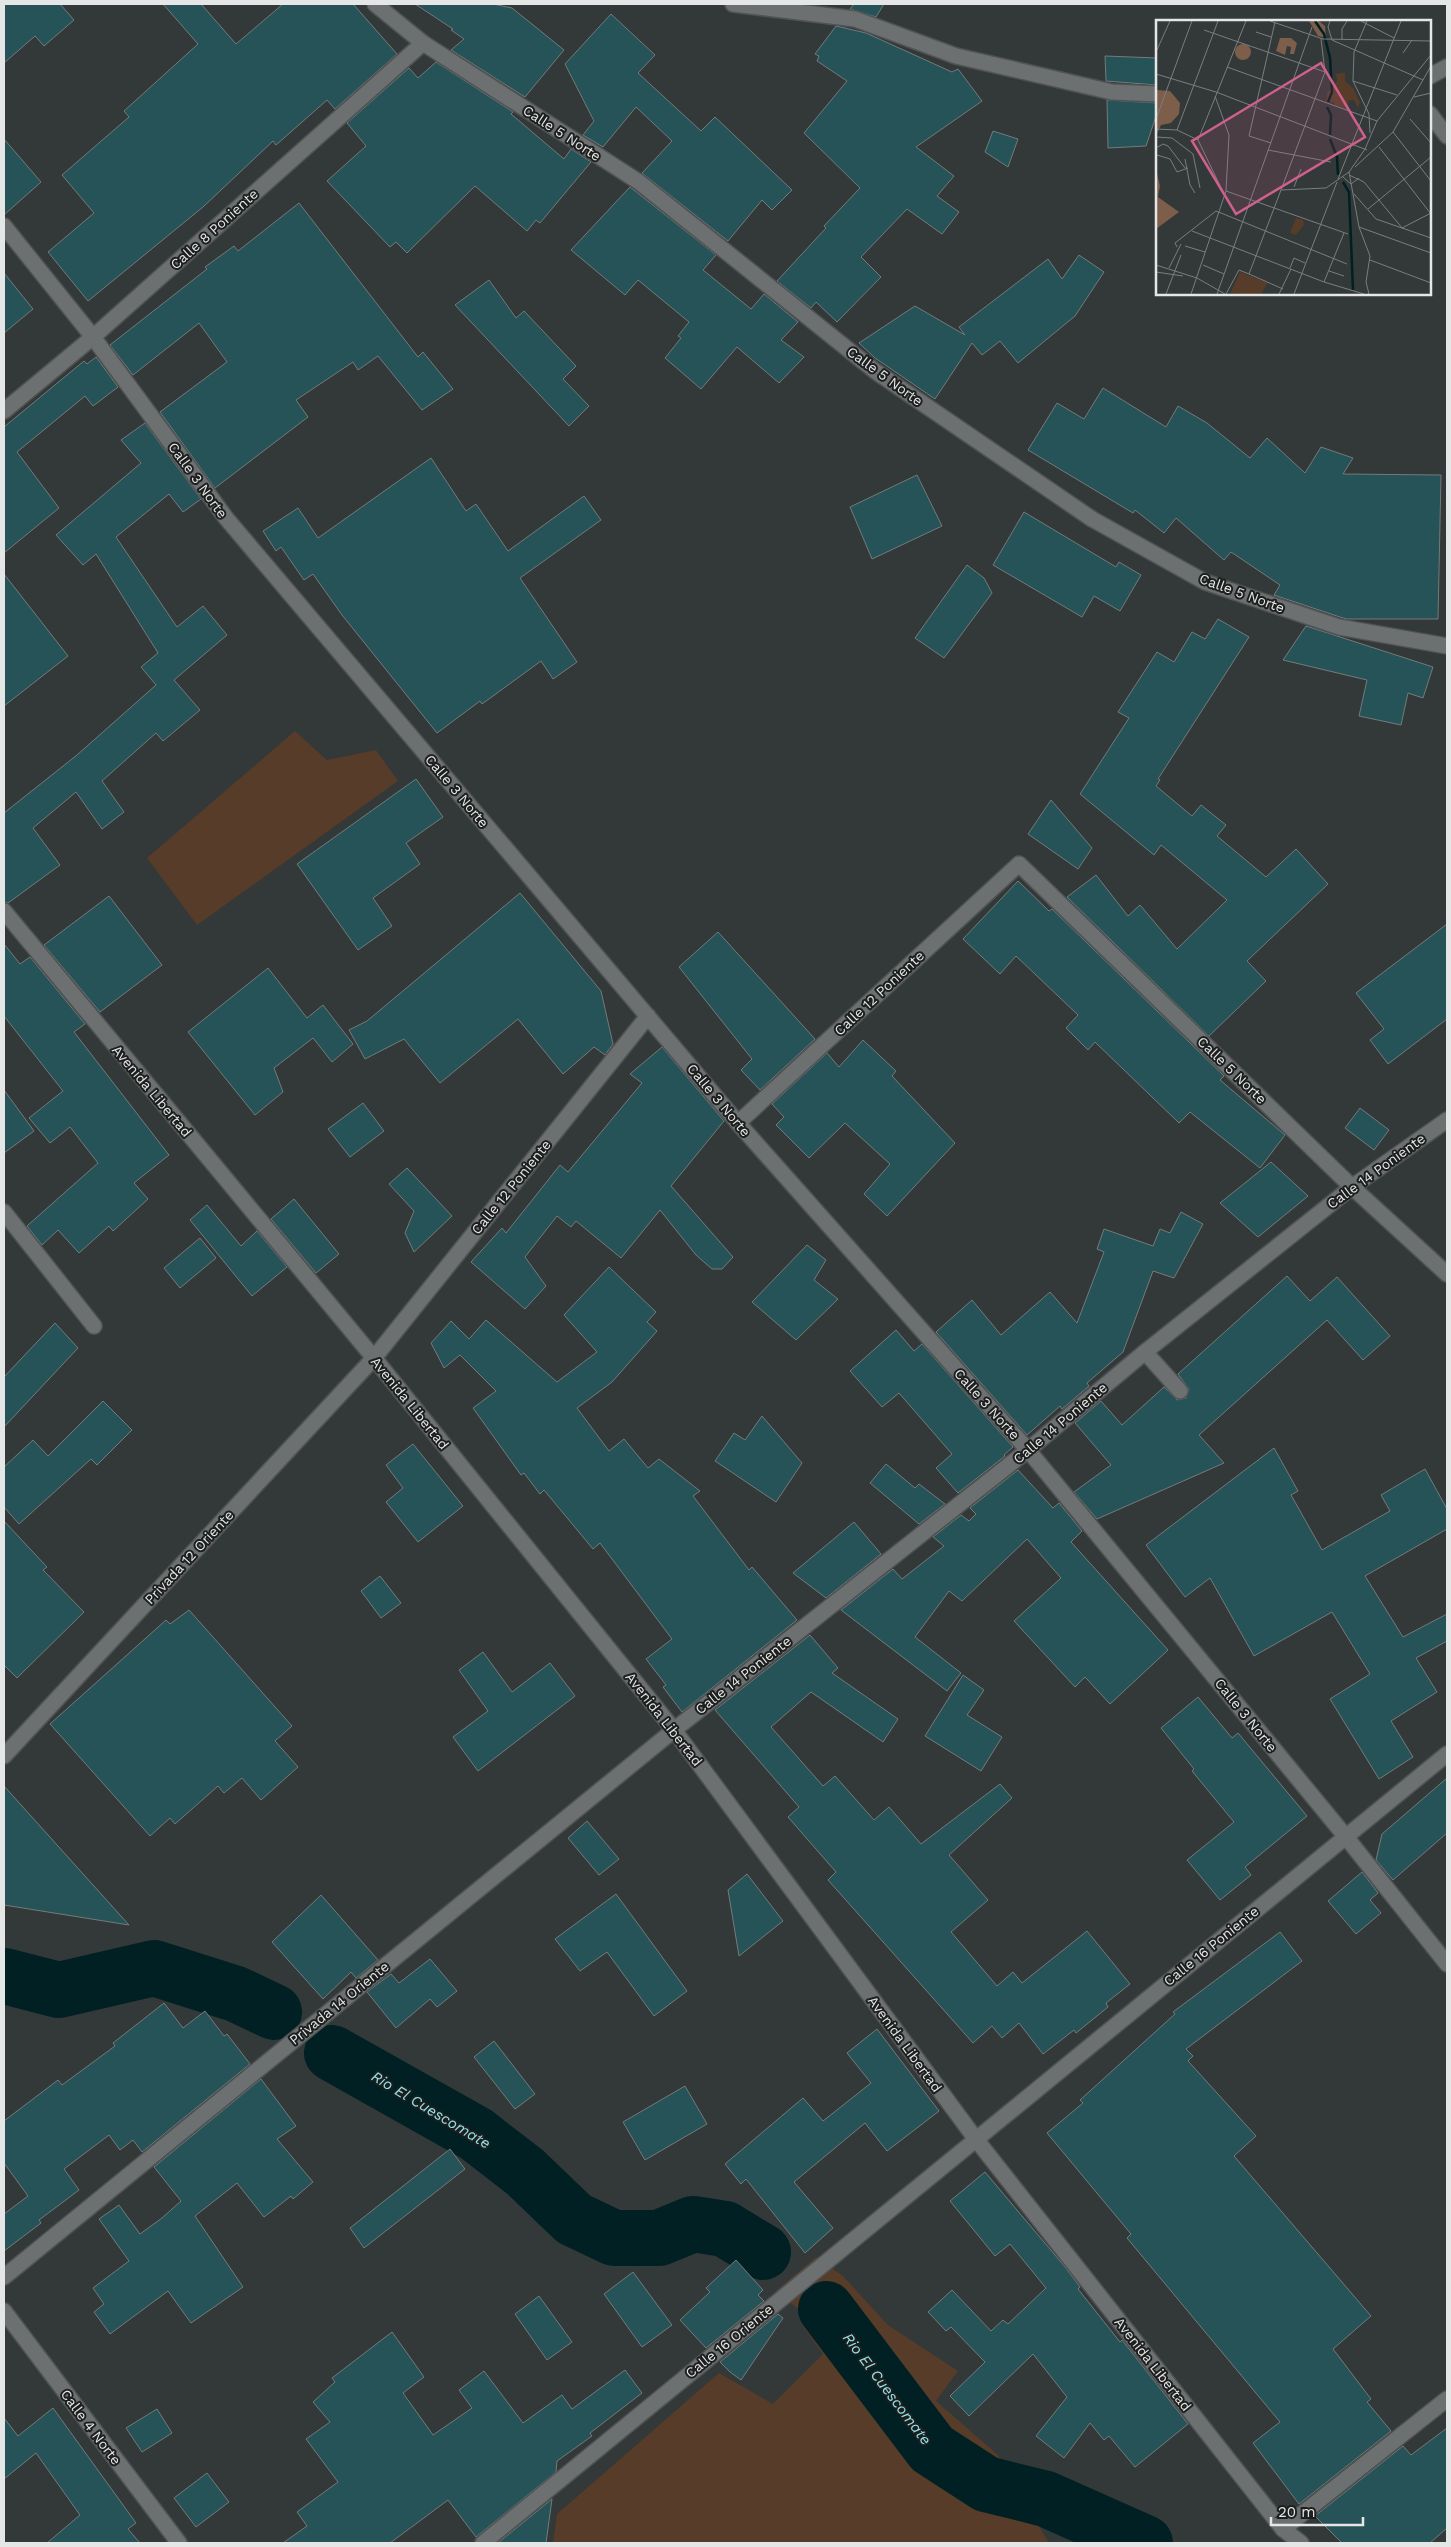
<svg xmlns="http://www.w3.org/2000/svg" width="1451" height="2547" viewBox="0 0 1451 2547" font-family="'Work Sans',sans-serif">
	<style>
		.green { fill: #563c29 }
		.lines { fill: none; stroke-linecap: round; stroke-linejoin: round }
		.river { stroke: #002023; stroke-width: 56 }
		.building { fill: #265357; stroke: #757a7a }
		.minor-casing { stroke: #505353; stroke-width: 18 }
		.minor { stroke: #6c7071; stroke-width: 15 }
		.labels { text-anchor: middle; stroke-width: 4; stroke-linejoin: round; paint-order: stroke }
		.street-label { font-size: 14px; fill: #e5e7e7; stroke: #1d1f1f }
		.water-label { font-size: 15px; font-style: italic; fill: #93e3ea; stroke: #1d1f1f }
		.inset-river { fill: none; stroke: #002023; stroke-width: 2.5 }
		.inset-road { fill: none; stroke: #7a7e7e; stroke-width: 1 }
		.view { fill: #ce608c; fill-opacity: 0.15; stroke: #ce608c; stroke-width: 2.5 }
		.inset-edge { fill: none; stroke: #e5e7e7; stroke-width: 2.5 }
	</style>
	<rect width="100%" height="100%" fill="#333838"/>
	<g class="green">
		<path d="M295 731 327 760 376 750 398 781 197 925 147 858Z"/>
		<path d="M816 2257 843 2276 888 2325 958 2371 936 2401 998 2455 1049 2543H553L557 2514 719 2373 773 2404 823 2354 802 2325 807 2316 776 2291Z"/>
	</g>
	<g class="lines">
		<g class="river">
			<path d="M4 1976 59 1990 154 1968 236 1994 274 2012"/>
			<path d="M332 2053 476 2134 525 2172 574 2219 614 2238H659L693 2224 725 2229 763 2252"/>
			<path d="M826 2309 932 2449 986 2484 1046 2499 1145 2543"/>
		</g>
	</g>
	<g class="building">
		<path d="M4 4H60L74 20 44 46 35 36 4 63Z"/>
		<path d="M163 4H201L236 44 283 4H353L397 54 335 109 327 100 276 145 273 141 203 207 88 301 48 252 94 213 62 175 129 117 124 111 198 44Z"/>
		<path d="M415 4H493L512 8 564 50 525 97 451 50 464 39 451 30 453 29Z"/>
		<path d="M854 4H884L876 17 850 9Z"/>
		<path d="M611 14 655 55 638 73 701 131 715 117 792 190 772 210 762 200 728 241 642 173 672 141 636 107 603 147 583 135 594 121 565 64Z"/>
		<path d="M836 26 866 33 952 72 958 69 982 101 916 147 954 176 937 196 959 212 942 234 907 209 861 257 881 277 837 322 816 302 811 308 777 281 826 228 824 226 860 188 804 133 847 81 817 61 819 56 815 54Z"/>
		<path d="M1105 56 1157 58V85L1106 81Z"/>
		<path d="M436 62 513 112 511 114 564 159 571 149 591 162 540 223 536 220 527 231 475 186 407 253 396 242 390 247 327 181 366 146 347 123 409 68 418 78Z"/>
		<path d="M1107 100 1157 103V113L1146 146 1108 148Z"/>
		<path d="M993 131 1018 139 1008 167 985 152Z"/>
		<path d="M4 139 41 182 4 215Z"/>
		<path d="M630 187 716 255 703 270 751 309 764 294 798 322 781 340 804 357 779 383 737 347 701 389 665 358 681 338 678 336 689 322 638 280 625 295 571 250Z"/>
		<path d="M299 203 418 357 423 352 453 389 422 410 378 356 358 370 353 362 296 400 308 417 215 488 160 412 227 362 199 323 133 375 110 345 207 269 205 267 234 246 238 251Z"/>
		<path d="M1079 255 1104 272 1075 316 1018 363 1000 341 982 355 972 343 935 399 875 358 859 343 915 306 965 335 959 327 1048 259 1062 279Z"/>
		<path d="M4 273 33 309 4 333Z"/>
		<path d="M489 280 516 318 524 311 576 366 563 379 589 406 569 426 455 305Z"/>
		<path d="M96 357 118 387 93 406 85 396 17 452 59 508 4 553V427L84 361 87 364Z"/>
		<path d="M1103 388 1166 427 1178 406 1207 423 1250 458 1267 438 1305 473 1321 447 1353 458 1343 474 1441 475 1438 619H1346L1274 595 1280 585 1231 552 1224 560 1176 518 1164 533 1135 510 1133 513 1028 450 1057 403 1084 419Z"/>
		<path d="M145 423 201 499 183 512 169 494 116 537 177 627 203 606 227 635 174 680 200 710 163 741 156 733 102 781 124 812 102 829 76 792 33 828 60 865 8 903 4 902V813L77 755 156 685 141 667 158 653 96 554 83 565 56 535 141 463 121 440Z"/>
		<path d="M431 458 466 511 476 504 508 551 584 496 601 520 520 578 577 662 553 679 541 661 482 704 480 701 437 733 342 615 313 574 304 580 281 547 276 551 263 531 298 508 318 538Z"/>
		<path d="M917 475 942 526 872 559 850 507Z"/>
		<path d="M1024 512 1116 567 1119 562 1141 575 1120 611 1094 596 1082 617 993 565Z"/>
		<path d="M967 565 984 578 992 593 944 658 915 638Z"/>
		<path d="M4 574 68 656 4 706Z"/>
		<path d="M1218 619 1249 637 1158 779 1160 780 1156 786 1192 816 1201 805 1226 825 1217 836 1266 877 1296 849 1328 884 1247 961 1266 981 1209 1036 1067 897 1096 875 1128 916 1140 905 1177 949 1227 900 1161 845 1154 855 1080 794 1129 718 1118 712 1157 652 1174 662 1192 632 1205 639Z"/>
		<path d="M1306 626 1433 667 1423 698 1408 693 1401 725 1359 716 1367 680 1283 660Z"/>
		<path d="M416 779 443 817 406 843 420 864 373 898 392 926 358 950 297 864Z"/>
		<path d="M1051 800 1092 848 1078 869 1028 834Z"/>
		<path d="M1018 881 1049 911 1052 909 1224 1076 1220 1080 1285 1135 1260 1168 1190 1112 1179 1123 1095 1042 1088 1050 1066 1028 1078 1015 1016 956 1000 974 963 939Z"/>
		<path d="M520 893 601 991 613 1044 605 1055 594 1047 563 1074 518 1019 440 1083 404 1039 365 1059 349 1030 367 1021Z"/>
		<path d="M109 896 162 965 100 1012 44 945Z"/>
		<path d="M1447 924V1019L1388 1064 1370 1040 1384 1029 1356 993Z"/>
		<path d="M718 932 815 1039 760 1090 741 1070 752 1059 679 967Z"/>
		<path d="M4 944 20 964 30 957 85 1024 74 1032 169 1155 134 1183 148 1199 113 1231 109 1226 79 1253 58 1230 42 1245 27 1226 98 1163 70 1127 50 1143 29 1118 63 1091 4 1016Z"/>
		<path d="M268 968 307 1018 323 1005 353 1044 332 1062 313 1038 274 1068 283 1092 255 1115 188 1032Z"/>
		<path d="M863 1040 896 1071 892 1076 955 1143 887 1216 864 1194 890 1164 845 1123 809 1158 776 1125 784 1117 772 1104 827 1053 839 1067Z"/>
		<path d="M662 1047 724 1121 671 1186 733 1257 722 1269H712L696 1255 660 1210 621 1258 576 1221 571 1227 557 1216 525 1257 546 1286 525 1309 471 1262 502 1228 506 1233 560 1165 568 1172 642 1083 630 1074Z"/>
		<path d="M4 1090 34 1131 4 1153Z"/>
		<path d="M363 1103 384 1131 350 1157 328 1129Z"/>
		<path d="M1360 1108 1389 1130 1374 1150 1345 1128Z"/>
		<path d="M1271 1162 1308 1196 1258 1237 1220 1203Z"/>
		<path d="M407 1168 452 1216 414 1252 405 1233 414 1211 389 1184Z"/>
		<path d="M294 1199 339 1254 316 1273 271 1219Z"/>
		<path d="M207 1205 241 1246 257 1231 287 1267 252 1296 190 1220Z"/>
		<path d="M1181 1212 1203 1224 1174 1278 1153 1271 1123 1352 1087 1383 1089 1386 1062 1409 1060 1406 1027 1435 936 1332 972 1300 1001 1335 1050 1292 1077 1323 1104 1252 1097 1249 1104 1229 1153 1246 1160 1229 1170 1233Z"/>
		<path d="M200 1238 216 1258 180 1288 164 1268Z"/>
		<path d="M807 1245 826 1260 814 1280 838 1299 796 1340 752 1302Z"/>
		<path d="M609 1267 656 1312 647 1322 657 1331 612 1382 577 1408 609 1451 624 1439 648 1468 659 1459 700 1491 693 1496 749 1570 752 1567 797 1620 682 1712 663 1687 666 1685 646 1659 672 1639 600 1543 593 1549 544 1490 540 1494 524 1473 521 1475 473 1408 496 1391 460 1355 444 1368 431 1343 451 1321 469 1339 486 1320 557 1382 597 1352 564 1315Z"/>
		<path d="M1287 1276 1310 1301 1337 1277 1390 1336 1363 1360 1327 1320 1199 1435 1224 1463 1097 1519 1074 1492 1111 1465 1075 1423 1101 1401 1122 1425 1164 1387 1177 1400 1186 1398 1189 1389 1178 1374Z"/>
		<path d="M55 1323 78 1348 4 1427V1377Z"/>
		<path d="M896 1330 914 1351 922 1344 1013 1447 1004 1455 1005 1456 958 1493 936 1468 952 1454 899 1393 882 1407 850 1371Z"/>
		<path d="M103 1401 132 1430 97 1465 91 1459 19 1524 4 1507V1467L33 1440 48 1456Z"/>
		<path d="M762 1416 802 1463 776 1502 715 1461 734 1433 745 1440Z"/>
		<path d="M413 1444 463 1506 418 1542 386 1502 403 1488 386 1465Z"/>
		<path d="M1274 1448 1298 1491 1291 1495 1322 1550 1390 1511 1381 1495 1425 1469 1447 1509V1529L1365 1576 1403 1637 1447 1614V1641L1416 1658 1437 1692 1391 1721 1413 1757 1379 1779 1330 1699 1370 1674 1332 1612 1254 1656 1210 1578 1185 1597 1146 1545Z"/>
		<path d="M886 1464 915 1488 919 1484 945 1504 919 1524 870 1483Z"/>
		<path d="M1018 1470 1053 1508 1059 1503 1082 1531 1071 1542 1168 1650 1110 1704 1085 1677 1075 1687 1014 1621 1061 1578 1027 1539 962 1601 949 1591 915 1637 961 1673 947 1691 841 1610 893 1569 902 1579 944 1546 933 1537 961 1515 969 1521 976 1514 970 1508Z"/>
		<path d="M4 1521 47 1567 43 1570 84 1612 17 1678 4 1665Z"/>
		<path d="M854 1522 881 1554 826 1598 793 1573Z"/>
		<path d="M380 1576 401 1603 381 1618 361 1591Z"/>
		<path d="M189 1610 292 1726 275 1741 298 1767 261 1800 242 1778 224 1793 218 1786 175 1824 170 1818 150 1836 50 1724 166 1620 170 1624Z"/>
		<path d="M810 1635 838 1668 832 1673 898 1719 883 1742 811 1692 771 1727 823 1786 835 1776 874 1820 889 1807 921 1844 1000 1784 1012 1798 949 1855 988 1900 951 1932 997 1986 1013 1972 1022 1983 1087 1931 1130 1984 1106 2003 1108 2007 1076 2033 1074 2030 1043 2054 1019 2023 1002 2038 992 2026 973 2043 828 1880 836 1872 788 1817 799 1807 715 1710Z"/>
		<path d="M483 1652 512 1692 550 1663 575 1696 478 1771 453 1737 488 1711 459 1670Z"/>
		<path d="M963 1675 984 1690 967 1715 1002 1737 981 1771 925 1736Z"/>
		<path d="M1198 1697 1232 1738 1238 1733 1307 1816 1245 1867 1251 1875 1220 1900 1187 1860 1234 1822 1192 1771 1194 1769 1161 1728Z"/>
		<path d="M1447 1778V1833L1393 1880 1376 1860 1382 1834Z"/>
		<path d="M4 1786 129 1925 4 1905Z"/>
		<path d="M587 1821 619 1859 599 1875 568 1838Z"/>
		<path d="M1362 1872 1378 1893 1370 1900 1381 1913 1356 1934 1328 1901Z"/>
		<path d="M747 1874 783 1921 739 1956 728 1890Z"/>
		<path d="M616 1894 687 1991 654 2016 607 1952 580 1971 555 1939Z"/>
		<path d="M321 1895 378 1960 356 1978 351 1972 323 1999 272 1942Z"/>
		<path d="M1280 1932 1302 1961 1186 2049 1193 2056 1188 2061 1256 2136 1234 2156 1371 2316 1333 2349 1371 2399 1367 2402 1391 2431 1299 2504 1253 2443 1280 2422 1127 2238 1131 2234 1047 2133 1083 2103 1080 2100 1175 2014 1173 2012Z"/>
		<path d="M430 1959 457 1991 437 2007 430 1999 396 2028 367 1992 391 1974 399 1983Z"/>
		<path d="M164 2003 183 2028 205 2011 224 2036 227 2034 250 2064 142 2152 133 2140 120 2150 109 2135 64 2169 79 2190 39 2220 41 2223 4 2251V2214L28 2196 4 2163V2121L58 2080 62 2085 115 2046 113 2043Z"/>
		<path d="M877 2029 939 2111 887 2151 865 2123 794 2182 833 2228 805 2253 746 2179 741 2184 725 2164 803 2098 823 2121 871 2083 847 2053Z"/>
		<path d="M494 2041 535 2094 515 2109 474 2057Z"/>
		<path d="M261 2079 296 2126 277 2139 313 2182 293 2199 291 2196 264 2217 237 2183 195 2216 243 2287 191 2323 168 2291 110 2334 94 2312 104 2304 93 2288 129 2261 99 2219 119 2205 140 2234 162 2218 181 2201 154 2167Z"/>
		<path d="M685 2086 707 2124 645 2160 623 2122Z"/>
		<path d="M450 2149 465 2169 364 2248 350 2228Z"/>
		<path d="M985 2172 1065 2267 1080 2287 1078 2289 1120 2342 1122 2340 1188 2424 1135 2467 1109 2436 1104 2440 1090 2423 1064 2458 1036 2436 1067 2397 1033 2354 969 2416 950 2396 985 2362 951 2327 946 2331 928 2312 952 2290 991 2331 1003 2320 1008 2324 1046 2288 1010 2244 995 2256 950 2201Z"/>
		<path d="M736 2260 763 2290 758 2295 764 2301 706 2348 680 2320 710 2292 706 2288Z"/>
		<path d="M633 2272 672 2325 642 2347 604 2294Z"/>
		<path d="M539 2296 572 2342 547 2360 515 2314Z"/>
		<path d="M778 2314 783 2318 741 2380 730 2372 720 2362Z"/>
		<path d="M392 2332 424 2377 403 2393 433 2435 472 2408 459 2390 484 2371 523 2423 562 2395 572 2409 625 2370 642 2393 590 2433 592 2436 557 2461 556 2472 476 2537 448 2500 390 2543H283L307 2526 297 2512 338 2482 306 2439 330 2422 313 2402 335 2382 332 2378Z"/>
		<path d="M53 2408 136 2523 128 2529 140 2543H47L80 2515 36 2453 4 2479V2418L18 2436Z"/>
		<path d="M157 2409 172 2433 142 2452 126 2428Z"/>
		<path d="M1447 2428V2528L1430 2543H1342L1315 2516 1403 2446 1411 2455Z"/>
		<path d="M207 2473 229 2502 196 2527 174 2498Z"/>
		<path d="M552 2499 546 2543H498Z"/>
	</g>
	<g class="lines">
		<defs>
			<g id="minor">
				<path d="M375 4 423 43 639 182 875 371 1092 519 1205 582 1339 627 1447 646"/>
				<path d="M733 4 855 19 956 56 1112 92 1157 94"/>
				<path d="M1430 76 1447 67"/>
				<path d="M1430 114 1447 136"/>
				<path d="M4 226 93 337 226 518 738 1123 1028 1450 1346 1837 1447 1964"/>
				<path d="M4 411 93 337 423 43"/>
				<path d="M4 911 374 1358 674 1730 975 2138 1283 2529 1301 2543"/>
				<path d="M738 1123 1019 864 1352 1187 1447 1274"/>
				<path d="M4 1212 94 1326"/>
				<path d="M1145 1352 1180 1391"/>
				<path d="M4 1756 374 1358 648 1016"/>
				<path d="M4 2277 674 1730 1028 1450 1145 1352 1352 1187 1447 1120"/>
				<path d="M4 2311 179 2543"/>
				<path d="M1283 2529 1447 2399"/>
				<path d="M483 2543 1447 1754"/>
			</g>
		</defs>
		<use href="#minor" class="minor-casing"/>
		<use href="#minor" class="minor"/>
	</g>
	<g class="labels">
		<g class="street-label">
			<text transform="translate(562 133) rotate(33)" y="5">Calle 5 Norte</text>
			<text transform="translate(214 229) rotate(-42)" y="5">Calle 8 Poniente</text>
			<text transform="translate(885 376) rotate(36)" y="5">Calle 5 Norte</text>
			<text transform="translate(198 480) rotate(54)" y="5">Calle 3 Norte</text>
			<text transform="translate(1242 593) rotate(20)" y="5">Calle 5 Norte</text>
			<text transform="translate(457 791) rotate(50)" y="5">Calle 3 Norte</text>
			<text transform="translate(879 993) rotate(-43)" y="5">Calle 12 Poniente</text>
			<text transform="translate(1232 1070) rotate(44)" y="5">Calle 5 Norte</text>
			<text transform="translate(152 1091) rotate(50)" y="5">Avenida Libertad</text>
			<text transform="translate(719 1100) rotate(50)" y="5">Calle 3 Norte</text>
			<text transform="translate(1376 1171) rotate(-36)" y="5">Calle 14 Poniente</text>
			<text transform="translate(511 1187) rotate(-51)" y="5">Calle 12 Poniente</text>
			<text transform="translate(410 1403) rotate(51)" y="5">Avenida Libertad</text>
			<text transform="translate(987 1404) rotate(48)" y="5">Calle 3 Norte</text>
			<text transform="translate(1060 1423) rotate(-40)" y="5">Calle 14 Poniente</text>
			<text transform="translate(189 1557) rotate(-47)" y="5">Privada 12 Oriente</text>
			<text transform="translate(743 1675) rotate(-38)" y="5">Calle 14 Poniente</text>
			<text transform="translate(1246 1715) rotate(51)" y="5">Calle 3 Norte</text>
			<text transform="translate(664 1719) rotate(52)" y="5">Avenida Libertad</text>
			<text transform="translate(1211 1946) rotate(-39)" y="5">Calle 16 Poniente</text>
			<text transform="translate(339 2003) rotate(-39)" y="5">Privada 14 Oriente</text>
			<text transform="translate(905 2044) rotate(54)" y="5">Avenida Libertad</text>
			<text transform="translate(729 2341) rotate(-39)" y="5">Calle 16 Oriente</text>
			<text transform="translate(1153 2364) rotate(52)" y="5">Avenida Libertad</text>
			<text transform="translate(91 2427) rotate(53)" y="5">Calle 4 Norte</text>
		</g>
		<g class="water-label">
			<text transform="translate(431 2110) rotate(31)" y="5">Rio El Cuescomate</text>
			<text transform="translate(887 2389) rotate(53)" y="5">Rio El Cuescomate</text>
		</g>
	</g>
	<g transform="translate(1156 20)">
		<rect width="275" height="275" fill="#333838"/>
		<path d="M185 53H189V61L197 68 204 82 202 89 198 80H193L191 89 179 85 178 82H170L171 73 181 61 180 54ZM140 198 147 200 148 205 140 215 134 213ZM84 252 112 263 105 274H74Z" fill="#563c29"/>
		<path d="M153 1H163L169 6 170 18 162 16ZM124 18H135L141 23 138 34H134L135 27 131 26 129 35 120 31ZM79 32a8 8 0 1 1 16 0a8 8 0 1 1-16 0ZM0 70 14 71 24 83 23 94 15 103 5 105 0 115ZM0 149 4 166 2 177 23 192 0 209Z" fill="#7c5e4a"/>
		<path class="inset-river" d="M159 1 168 14 174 38 176 72 172 82M171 87 175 95 174 115M174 119 181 137 182 155M187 162 193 172 197 270"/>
		<path class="inset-road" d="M114 1 167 19 275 21M174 1 172 7 176 20M205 1 238 18M211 1 198 32 197 61 213 94 214 113M48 10 169 52M100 12 115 17M176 20 267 60M186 20V9L191 1M0 32 14 1M247 33 256 20M71 47 221 101M0 54 60 72 211 130M197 61 241 75M258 77 275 73M0 99 36 1M254 99 275 123M0 109 21 110 42 120 69 176M21 110 62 1M237 112 275 161M0 117 16 118 37 134 44 168M42 120 90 1M115 123 93 116 119 2M223 127 275 194M0 128 7 124 12 126 29 148M112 130 175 142M1 135 14 139 21 152 32 148M29 139 34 165 39 173M199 147 237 112 275 46M193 155 208 162 247 209M187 157 195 164 203 158M182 159 245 1M138 167 145 149M125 170 169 52 165 19M70 171 192 214M198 174 220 199 275 218M212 189 275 137M203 207 275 233M246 208 275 193M36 211 168 262 208 274M29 226 49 232M21 227 19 223 60 191 191 244M214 240 275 263M0 245 41 258 69 274M47 245 68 254M13 248 25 224M134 248 138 238 149 243M173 251 188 256M0 252 27 256M93 254 127 269M168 262 188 213M10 274 25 235M35 274 70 171 73 115 59 76M61 274 156 7M70 274 83 250 93 254 125 170 170 168 193 152M123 274 135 249M138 274 181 162M213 274 210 262 214 236 203 207 193 152 209 129 221 101 275 35"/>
		<path class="view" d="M165 43 209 117 80 194 36 121Z"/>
		<rect width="275" height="275" class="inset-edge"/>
	</g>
	<rect width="1451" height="2547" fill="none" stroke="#e5e7e7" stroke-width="10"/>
	<path d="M1271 2517v8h92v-8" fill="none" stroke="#e5e7e7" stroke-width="2.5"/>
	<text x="1278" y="2517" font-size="15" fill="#e5e7e7" stroke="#1d1f1f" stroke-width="4" paint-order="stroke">20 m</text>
</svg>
